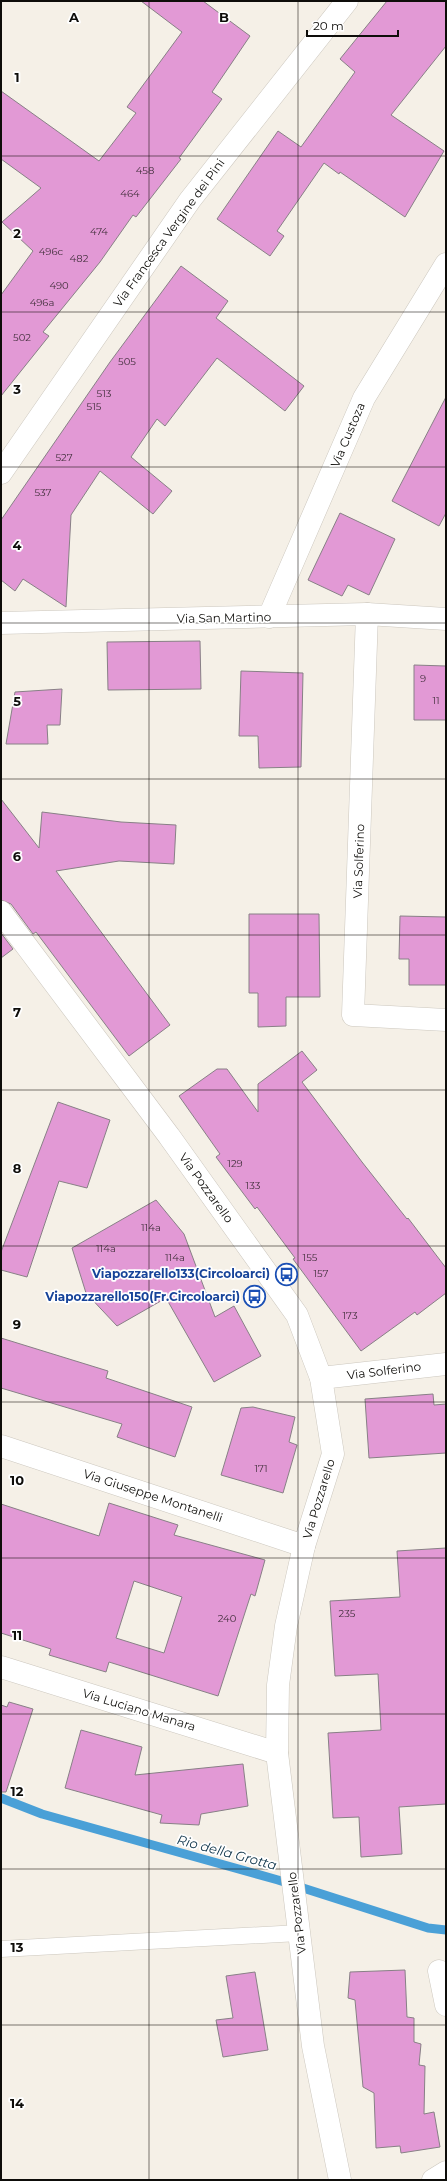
<svg xmlns="http://www.w3.org/2000/svg" width="447" height="2181" viewBox="0 0 447 2181" font-family="Montserrat,sans-serif">
	<style>
		.lines { fill: none; stroke-linecap: round; stroke-linejoin: round }
		.stream { stroke: #4aa0d7; stroke-width: 9 }
		.building { fill: #e299d5; stroke: #888086; fill-rule: evenodd }
		.lane-casing { stroke: #ccc7be; stroke-width: 17 }
		.street-casing { stroke: #ccc7be; stroke-width: 23 }
		.secondary-casing { stroke: #ccc7be; stroke-width: 23 }
		.lane { stroke: #fff; stroke-width: 16 }
		.street { stroke: #fff; stroke-width: 22 }
		.secondary { stroke: #fff; stroke-width: 22 }
		.grid { fill: none; stroke: #0e0d0a; stroke-width: 1; stroke-opacity: 0.55 }
		.labels { text-anchor: middle; stroke-width: 3.5; stroke-linejoin: round; paint-order: stroke }
		.number-label { font-size: 10px; fill: #43303d }
		.street-label { font-size: 12px; fill: #0e0d0a; stroke: #fff }
		.transit-label { font-size: 12px; font-weight: bold; fill: #164399; stroke: #fff; text-anchor: end }
		.water-label { font-size: 13px; font-style: italic; fill: #072e44; stroke: #fff }
		.grid-label { font-size: 13px; text-anchor: middle; font-weight: bold; fill: #0e0d0a; stroke: #fff; stroke-width: 3.5; stroke-linejoin: round; paint-order: stroke }
	</style>
	<rect width="100%" height="100%" fill="#f5f0e7"/>
	<g class="lines">
		<path class="stream" d="M1 1798 42 1814 278 1880 428 1928 446 1930"/>
	</g>
	<g class="building">
		<path d="M141 1H203L250 36 212 92 222 99 179 158 181 159 136 217 133 215 100 262 43 332 49 336 1 396V295L33 251 2 222 41 188 1 159V91L99 161 136 113 127 107 182 32Z"/>
		<path d="M387 1H446V46L391 115 444 151 405 217 340 172 339 174 324 163 277 231 284 236 270 256 217 219 278 131 301 147 355 72 340 59Z"/>
		<path d="M181 266 228 301 216 318 304 386 285 411 217 358 165 426 157 419 131 457 172 491 153 514 100 471 71 515 66 607 23 579 15 591 1 580V520L110 362Z"/>
		<path d="M446 397V513L439 526 392 501Z"/>
		<path d="M340 513 395 539 369 595 348 585 342 596 308 580Z"/>
		<path d="M200 641 201 689 108 690 107 642Z"/>
		<path d="M414 665 446 666V720H414Z"/>
		<path d="M241 671 303 673 301 767 259 768 258 736H239Z"/>
		<path d="M62 689 60 725H47L48 744H6L15 692Z"/>
		<path d="M1 799 39 848 42 812 121 822 176 825 174 864 119 861 56 871 170 1025 129 1056 36 932 33 934 11 904 1 900Z"/>
		<path d="M249 914H319L320 997H286V1026L258 1027V993H249Z"/>
		<path d="M400 916 446 917V985H409V959H399Z"/>
		<path d="M1 933 13 949 1 958Z"/>
		<path d="M302 1051 317 1070 302 1082 362 1162 407 1219 408 1218 446 1268V1293L417 1315 415 1312 361 1351 293 1259 295 1258 257 1207 255 1209 216 1157 220 1154 179 1096 217 1069H227L258 1112V1084Z"/>
		<path d="M58 1102 110 1120 87 1188 59 1181 27 1277 1 1270V1252Z"/>
		<path d="M156 1200 184 1234 215 1317 234 1306 261 1356 214 1382 166 1298 117 1326 86 1293 72 1248Z"/>
		<path d="M1 1338 108 1371 106 1378 192 1407 175 1457 117 1437 122 1424 1 1388Z"/>
		<path d="M433 1394 434 1405 446 1404V1453L369 1458 365 1399Z"/>
		<path d="M253 1407 295 1417 289 1442 297 1445 283 1493 221 1475 241 1408Z"/>
		<path d="M109 1503 178 1525 174 1535 265 1560 255 1596 251 1594 218 1696 109 1662 106 1672 49 1655 51 1649 1 1633V1504L99 1536ZM134 1581 182 1597 164 1653 116 1638Z"/>
		<path d="M446 1548V1804L399 1807 402 1854 361 1857 359 1817 333 1818 328 1733 381 1730 378 1674 335 1676 330 1601 400 1597 397 1551Z"/>
		<path d="M9 1702 33 1709 6 1792H1V1705L7 1707Z"/>
		<path d="M81 1730 142 1747 135 1775 243 1764 248 1806 201 1814 199 1825 160 1823 162 1815 65 1788Z"/>
		<path d="M405 1970 407 2017 414 2018V2042L421 2044 419 2065 425 2066 424 2114 434 2112 440 2147 401 2153 400 2146 376 2148 374 2093 363 2087 355 2000 348 1998 350 1972Z"/>
		<path d="M255 1972 268 2050 223 2057 216 2020 233 2018 226 1976Z"/>
	</g>
	<g class="lines">
		<defs>
			<path id="lane" d="M1 1949 299 1933"/>
			<g id="street">
				<path d="M367 614 353 1015 446 1020"/>
				<path d="M269 617 364 398 446 264"/>
				<path d="M1 623 367 614 446 619"/>
				<path d="M321 1378 446 1364"/>
				<path d="M1 1446 304 1546"/>
				<path d="M1 1667 277 1753"/>
				<path d="M439 1971 446 2005"/>
				<path d="M433 2180 446 2172"/>
			</g>
			<g id="secondary">
				<path d="M1 473 190 200 347 1"/>
				<path d="M1 912 169 1136 297 1315 321 1378 333 1454 304 1546 286 1626 278 1685 277 1753 313 2046 340 2180"/>
			</g>
		</defs>
		<use href="#lane" class="lane-casing"/>
		<use href="#street" class="street-casing"/>
		<use href="#secondary" class="secondary-casing"/>
		<use href="#lane" class="lane"/>
		<use href="#street" class="street"/>
		<use href="#secondary" class="secondary"/>
	</g>
	<path class="grid" d="M149 1V2180M298 1V2180M1 156H446M1 312H446M1 467H446M1 623H446M1 779H446M1 935H446M1 1090H446M1 1246H446M1 1402H446M1 1558H446M1 1714H446M1 1869H446M1 2025H446"/>
	<defs>
		<symbol id="bus-ring" viewBox="-11 -11 22 22"><circle r="9.5" fill="#fff" stroke="#1a4fb4" stroke-width="1.5"/><path d="M-5-6H5V4H4V6H2V4H-2V6H-4V4H-5ZM-3.5-4V0h7V-4ZM-3.5 1.2v1.5H-2V1.2ZM2 1.2v1.5H3.5V1.2Z" fill="#1a4fb4"/></symbol>
	</defs>
	<g fill-rule="evenodd">
		<use href="#bus-ring" x="274" y="1262" width="25" height="25"/>
		<use href="#bus-ring" x="242" y="1284" width="25" height="25"/>
	</g>
	<g class="labels">
		<g class="number-label">
			<text x="145" y="174">458</text>
			<text x="130" y="197">464</text>
			<text x="99" y="235">474</text>
			<text x="51" y="255">496c</text>
			<text x="79" y="262">482</text>
			<text x="59" y="289">490</text>
			<text x="42" y="306">496a</text>
			<text x="22" y="341">502</text>
			<text x="127" y="365">505</text>
			<text x="104" y="397">513</text>
			<text x="94" y="410">515</text>
			<text x="64" y="461">527</text>
			<text x="43" y="496">537</text>
			<text x="423" y="682">9</text>
			<text x="436" y="704">11</text>
			<text x="235" y="1167">129</text>
			<text x="253" y="1189">133</text>
			<text x="151" y="1231">114a</text>
			<text x="106" y="1252">114a</text>
			<text x="175" y="1261">114a</text>
			<text x="310" y="1261">155</text>
			<text x="321" y="1277">157</text>
			<text x="350" y="1319">173</text>
			<text x="261" y="1472">171</text>
			<text x="347" y="1617">235</text>
			<text x="227" y="1622">240</text>
		</g>
		<g class="street-label">
			<text transform="translate(169 233) rotate(-54)" y="4">Via Francesca Vergine dei Pini</text>
			<text transform="translate(348 435) rotate(-67)" y="4">Via Custoza</text>
			<text transform="translate(224 618) rotate(-1)" y="4">Via San Martino</text>
			<text transform="translate(359 861) rotate(-88)" y="4">Via Solferino</text>
			<text transform="translate(206 1188) rotate(54)" y="4">Via Pozzarello</text>
			<text transform="translate(384 1371) rotate(-7)" y="4">Via Solferino</text>
			<text transform="translate(153 1496) rotate(18)" y="4">Via Giuseppe Montanelli</text>
			<text transform="translate(319 1499) rotate(-73)" y="4">Via Pozzarello</text>
			<text transform="translate(139 1710) rotate(17)" y="4">Via Luciano Manara</text>
			<text transform="translate(297 1913) rotate(-97)" y="4">Via Pozzarello</text>
		</g>
		<g class="transit-label">
			<text x="270" y="1278">Viapozzarello133(Circoloarci)</text>
			<text x="240" y="1301">Viapozzarello150(Fr.Circoloarci)</text>
		</g>
		<g class="water-label">
			<text transform="translate(227 1852) rotate(15)" y="5">Rio della Grotta</text>
		</g>
	</g>
	<g class="grid-label">
		<text x="74" y="22">A</text>
		<text x="224" y="22">B</text>
		<text x="17" y="82">1</text>
		<text x="17" y="238">2</text>
		<text x="17" y="394">3</text>
		<text x="17" y="550">4</text>
		<text x="17" y="706">5</text>
		<text x="17" y="861">6</text>
		<text x="17" y="1017">7</text>
		<text x="17" y="1173">8</text>
		<text x="17" y="1329">9</text>
		<text x="17" y="1485">10</text>
		<text x="17" y="1640">11</text>
		<text x="17" y="1796">12</text>
		<text x="17" y="1952">13</text>
		<text x="17" y="2108">14</text>
	</g>
	<rect width="447" height="2181" fill="none" stroke="#0e0d0a" stroke-width="4"/>
	<path d="M307 30v6h91v-6" fill="none" stroke="#0e0d0a" stroke-width="2"/>
	<text x="313" y="30" font-size="12" fill="#0e0d0a" stroke="#ffffff" stroke-width="3" paint-order="stroke">20 m</text>
</svg>
